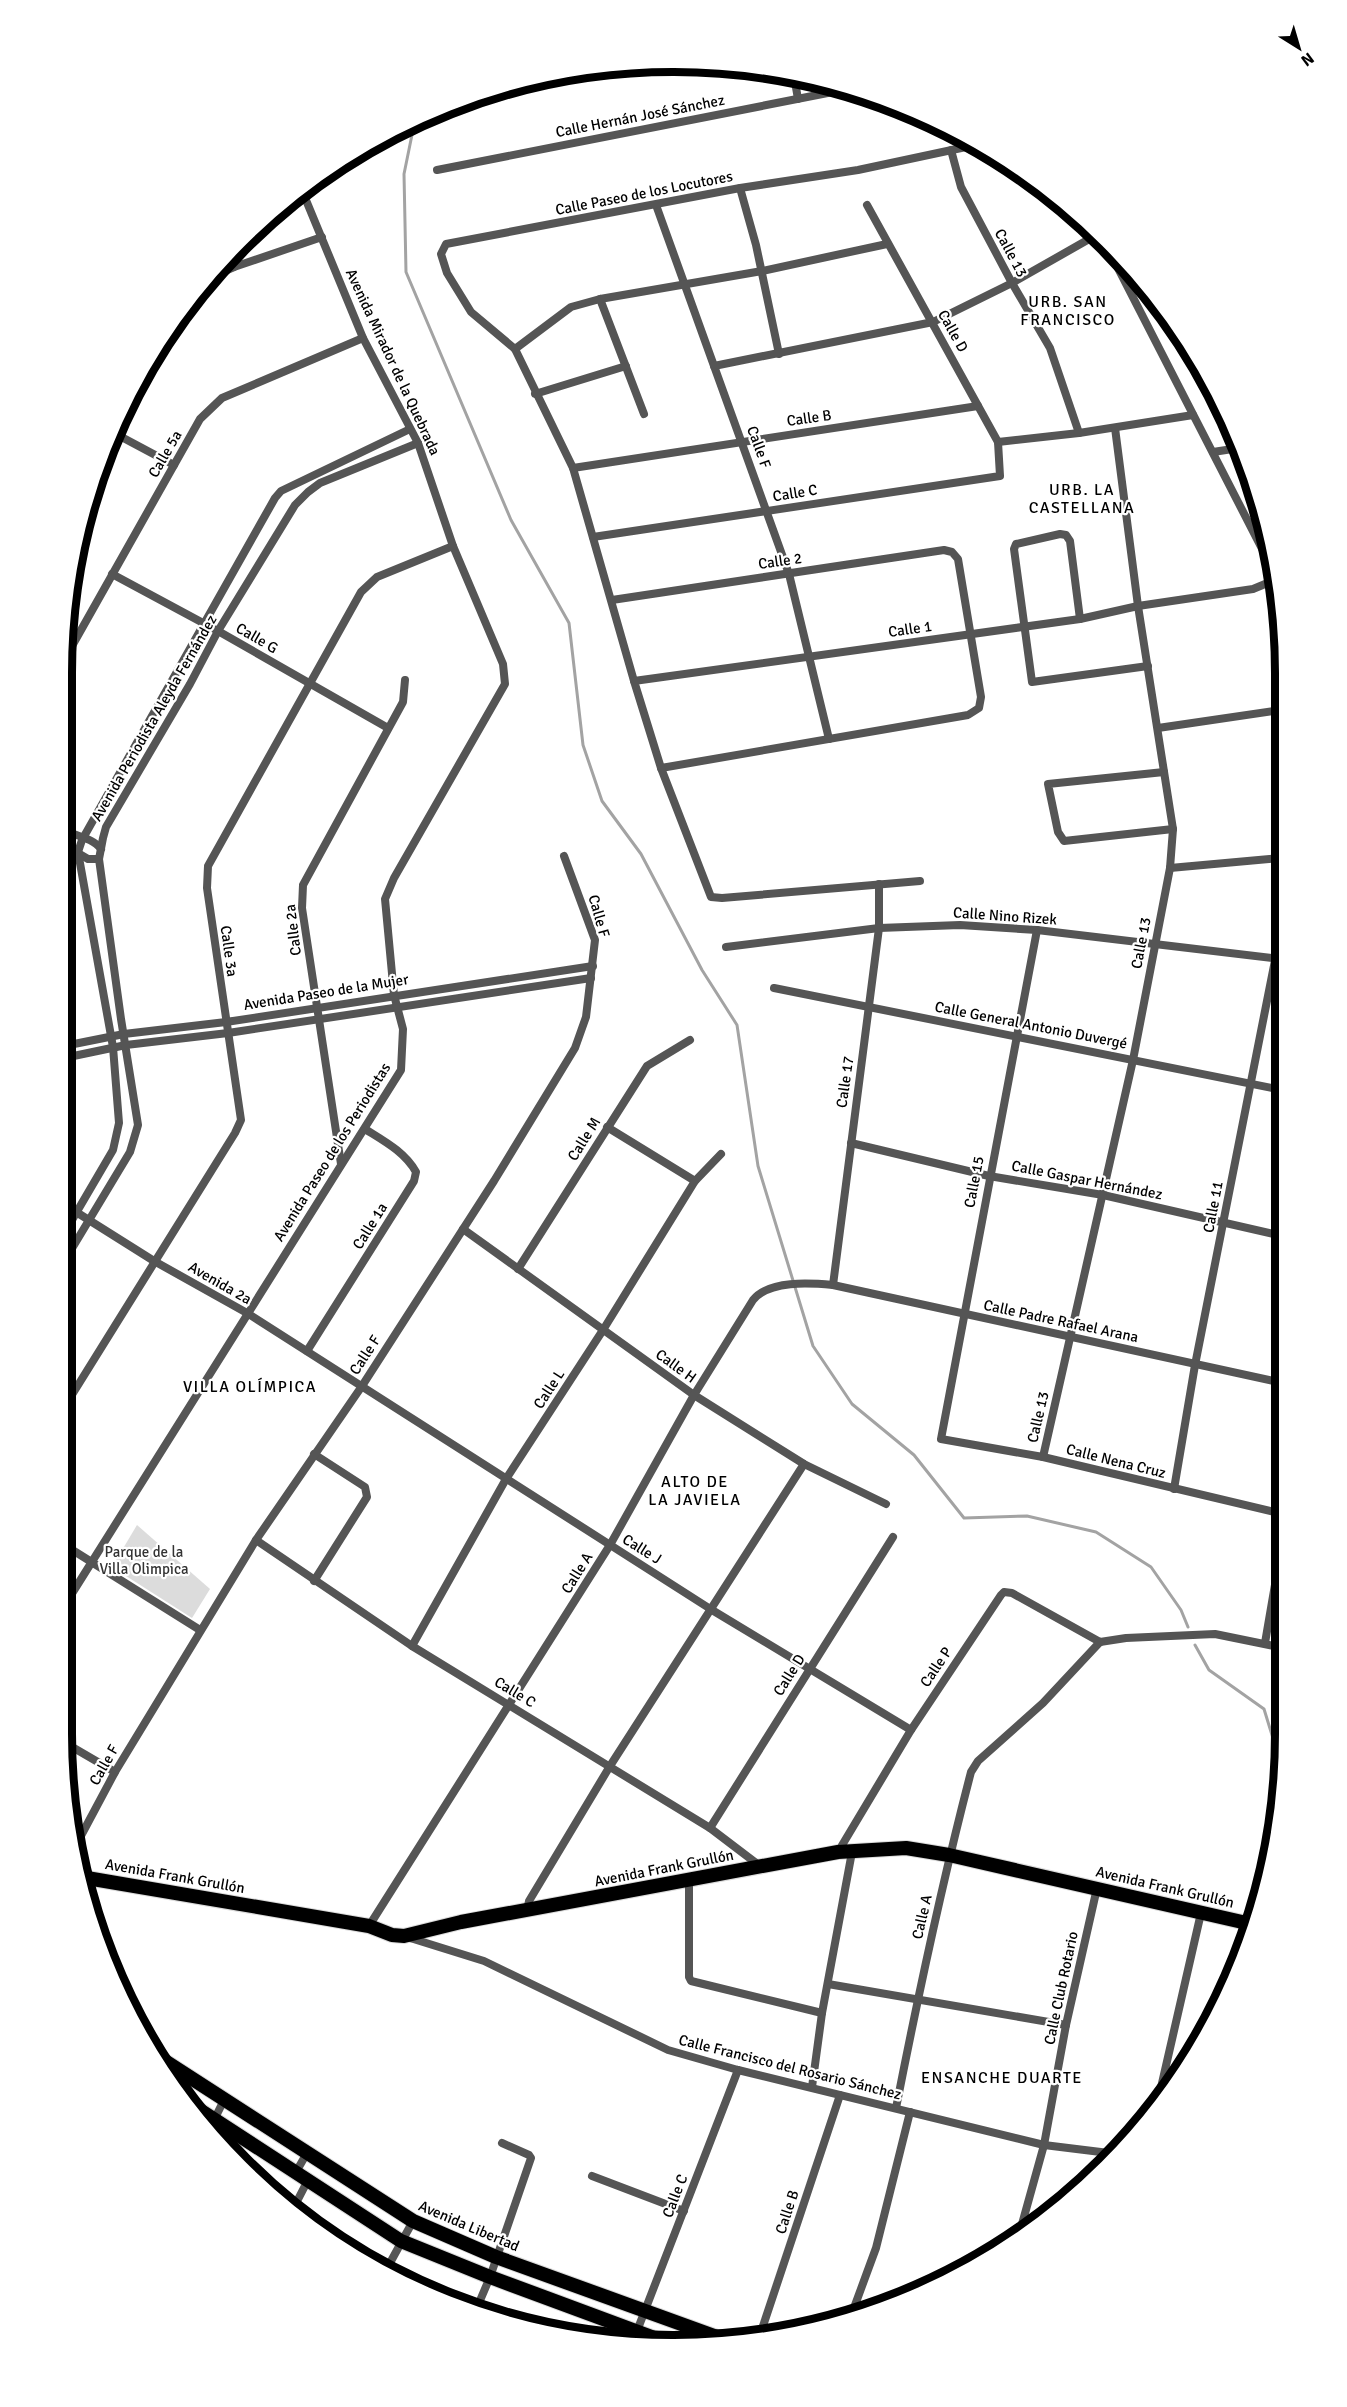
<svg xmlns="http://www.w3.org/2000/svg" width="1347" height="2407" viewBox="0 0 1347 2407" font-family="Signika,sans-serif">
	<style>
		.green { fill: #dcdcdc }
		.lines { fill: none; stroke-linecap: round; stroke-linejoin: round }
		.stream { stroke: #a3a3a3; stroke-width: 3 }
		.primary-casing { stroke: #dbdbdb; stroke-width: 16 }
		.street { stroke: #555; stroke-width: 8 }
		.primary { stroke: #000; stroke-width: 14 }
		.labels { text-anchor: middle; stroke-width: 4.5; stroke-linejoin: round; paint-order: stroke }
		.street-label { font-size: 15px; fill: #000; stroke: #fff }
		.park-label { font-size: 15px; fill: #333; stroke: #fff }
		.neighbourhood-label { font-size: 16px; letter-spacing: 1.5px; fill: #000; stroke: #fff }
		.rim { fill: none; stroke: #000; stroke-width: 8 }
	</style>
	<rect width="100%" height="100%" fill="#fff"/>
	<path class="green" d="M137 1525 210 1589 192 1618 112 1567Z"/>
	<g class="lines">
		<g class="stream">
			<path d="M415 120 404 174 406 272 511 520 569 623 583 745 602 801 641 854 702 970 737 1025 758 1166 813 1346 852 1404 914 1455 964 1518 1027 1516 1096 1532 1151 1567 1181 1610 1188 1627"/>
			<path d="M1195 1645 1209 1670 1264 1709 1275 1745 1277 1799 1279 1804"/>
		</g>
		<defs>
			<g id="primary">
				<path d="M81 1877 369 1926 392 1935 404 1936 461 1922 838 1852 906 1848 949 1855 1251 1924"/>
				<path d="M157 2056 413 2221 496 2257 731 2342"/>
				<path d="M183 2099 401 2241 490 2277 668 2343"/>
			</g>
		</defs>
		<use href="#primary" class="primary-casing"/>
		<g class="street">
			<path d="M794 76 798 99"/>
			<path d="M456 111 542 78"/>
			<path d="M951 150 961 187 1012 283 1050 348 1079 433"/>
			<path d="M437 170 848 89"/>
			<path d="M740 188 756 245 779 354"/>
			<path d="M656 205 789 574 829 739"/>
			<path d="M1102 237 1276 576"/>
			<path d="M229 255 234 267"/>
			<path d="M207 279 234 267 322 237"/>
			<path d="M600 299 644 414"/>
			<path d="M515 349 571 307 600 299 762 271 887 244"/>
			<path d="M714 366 933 322 1012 283 1098 234"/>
			<path d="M535 394 626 366"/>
			<path d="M114 433 174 465"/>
			<path d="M998 442 1079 433 1193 415"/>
			<path d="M1213 452 1239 448"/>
			<path d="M573 468 978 406"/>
			<path d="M593 537 1000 476 998 442 867 205"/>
			<path d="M112 574 218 631 388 728"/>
			<path d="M612 600 944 550 952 552 958 559 981 697 979 708 968 715 661 768"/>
			<path d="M1080 619 1070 541 1066 535 1060 534 1016 544 1014 549 1032 682 1148 666"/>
			<path d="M63 662 200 419 222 398 363 338"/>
			<path d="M634 681 573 468 515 349 471 312 447 273 441 254 446 244 740 188 858 170 980 144"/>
			<path d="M1158 728 1281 710"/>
			<path d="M1164 772 1048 784 1058 832 1064 841 1173 829"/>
			<path d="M63 830C76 836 93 838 101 849"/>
			<path d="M64 845 88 859H99"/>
			<path d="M1170 868 1281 858"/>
			<path d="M920 881 722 898 711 897 661 768 634 681 1080 619 1138 606 1253 589 1277 579"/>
			<path d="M1037 930 941 1439 1043 1457 1283 1514"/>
			<path d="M726 947 879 928 960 925 1037 930 1280 959"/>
			<path d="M774 988 1282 1090"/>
			<path d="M64 1046 124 1034 226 1022 593 966"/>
			<path d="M64 1058 126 1045 228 1033 591 978"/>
			<path d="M607 1127 695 1181"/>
			<path d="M851 1143 989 1176 1103 1195 1282 1236"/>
			<path d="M341 1164 302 908 303 885 403 702 405 680"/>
			<path d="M65 1205 154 1261 247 1313 712 1610 911 1730"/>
			<path d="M463 1229 694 1395 804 1464 886 1504"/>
			<path d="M65 1232 113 1150 119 1123 113 1047 78 852 82 840 275 498 281 491 410 429"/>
			<path d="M65 1260 130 1152 138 1125 121 1019 99 859 103 838 106 827 190 684 218 631 295 505 308 492 320 483 418 443"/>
			<path d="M518 1269 647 1066 690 1040"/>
			<path d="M833 1285 879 928V884"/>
			<path d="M307 1351 414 1181 416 1172C405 1152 384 1141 365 1129"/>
			<path d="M65 1406 235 1133 241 1120 207 888 208 866 361 592 377 577 453 546"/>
			<path d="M1043 1457 1133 1060 1170 868 1173 829 1138 606 1115 428"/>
			<path d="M1174 1489 1195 1365 1281 930"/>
			<path d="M256 1540 412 1646 710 1828 760 1866"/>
			<path d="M66 1546 200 1630"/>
			<path d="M314 1581 367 1497 365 1487 314 1454"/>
			<path d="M66 1603 401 1070 403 1029 394 995 385 899 394 878 505 684 503 664 453 546 418 443 363 338 301 188"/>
			<path d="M1100 1642 1126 1638 1215 1634 1284 1648"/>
			<path d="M1265 1643 1283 1538"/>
			<path d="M412 1646 506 1479 603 1330 695 1181 721 1154"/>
			<path d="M67 1744 115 1772"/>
			<path d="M710 1828 893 1537"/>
			<path d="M75 1847 115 1772 256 1540 362 1386 494 1181 575 1048 586 1017 595 940 564 856"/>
			<path d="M838 1852 911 1730 1001 1595 1004 1592 1012 1593 1100 1642"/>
			<path d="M689 1880V1977L691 1981 822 2013"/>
			<path d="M527 1911 529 1901 610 1766 804 1464"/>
			<path d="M369 1926 610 1545 694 1395 753 1300C769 1280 810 1283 833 1285L1283 1383"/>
			<path d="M407 1937 484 1961 668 2050 738 2070 1044 2145 1117 2154"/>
			<path d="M828 1984 1066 2025"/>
			<path d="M812 2087 822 2013 852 1852"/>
			<path d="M1157 2105 1201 1913"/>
			<path d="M896 2108C918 1996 942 1883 971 1772L978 1761 1043 1703 1100 1642"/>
			<path d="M209 2130 224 2100"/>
			<path d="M296 2172 307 2153"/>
			<path d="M592 2176 684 2211"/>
			<path d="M293 2209 308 2180"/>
			<path d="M1019 2235 1044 2145 1066 2025 1097 1888"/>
			<path d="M385 2272 413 2221"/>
			<path d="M476 2310 490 2277 531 2158 529 2155 502 2143"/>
			<path d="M851 2316 876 2248 910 2112"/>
			<path d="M637 2331 738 2070"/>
			<path d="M759 2338 840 2095"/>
		</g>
		<use href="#primary" class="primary"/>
	</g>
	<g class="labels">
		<g class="street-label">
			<text transform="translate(640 116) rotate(-11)" y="5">Calle Hernán José Sánchez</text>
			<text transform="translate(644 193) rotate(-11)" y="5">Calle Paseo de los Locutores</text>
			<text transform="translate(1011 253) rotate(62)" y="5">Calle 13</text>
			<text transform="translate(953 331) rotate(61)" y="5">Calle D</text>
			<text transform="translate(393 362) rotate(65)" y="5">Avenida Mirador de la Quebrada</text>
			<text transform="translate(809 418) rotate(-8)" y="5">Calle B</text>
			<text transform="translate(759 447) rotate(70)" y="5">Calle F</text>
			<text transform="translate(165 454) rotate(-60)" y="5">Calle 5a</text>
			<text transform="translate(795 493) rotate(-9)" y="5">Calle C</text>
			<text transform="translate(780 561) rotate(-8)" y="5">Calle 2</text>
			<text transform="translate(910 629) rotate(-8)" y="5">Calle 1</text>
			<text transform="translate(257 638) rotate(30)" y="5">Calle G</text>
			<text transform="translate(154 718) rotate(-60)" y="5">Avenida Periodista Aleyda Fernández</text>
			<text transform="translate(599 916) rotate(74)" y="5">Calle F</text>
			<text transform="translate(1005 916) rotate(4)" y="5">Calle Nino Rizek</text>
			<text transform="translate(293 930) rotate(-97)" y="5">Calle 2a</text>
			<text transform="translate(1141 943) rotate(-79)" y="5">Calle 13</text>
			<text transform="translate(229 951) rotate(82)" y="5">Calle 3a</text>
			<text transform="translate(326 992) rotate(-9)" y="5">Avenida Paseo de la Mujer</text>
			<text transform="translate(1031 1025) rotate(11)" y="5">Calle General Antonio Duvergé</text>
			<text transform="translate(845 1082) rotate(-82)" y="5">Calle 17</text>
			<text transform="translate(584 1139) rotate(-58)" y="5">Calle M</text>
			<text transform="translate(332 1152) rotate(-58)" y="5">Avenida Paseo de los Periodistas</text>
			<text transform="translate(1087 1180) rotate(11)" y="5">Calle Gaspar Hernández</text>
			<text transform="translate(974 1182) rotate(-79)" y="5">Calle 15</text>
			<text transform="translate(1213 1207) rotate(-79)" y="5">Calle 11</text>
			<text transform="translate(370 1226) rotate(-58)" y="5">Calle 1a</text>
			<text transform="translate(220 1283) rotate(30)" y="5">Avenida 2a</text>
			<text transform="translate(1061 1321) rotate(12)" y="5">Calle Padre Rafael Arana</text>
			<text transform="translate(365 1355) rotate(-57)" y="5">Calle F</text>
			<text transform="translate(676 1366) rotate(36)" y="5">Calle H</text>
			<text transform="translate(549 1389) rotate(-57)" y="5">Calle L</text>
			<text transform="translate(1038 1417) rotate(-77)" y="5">Calle 13</text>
			<text transform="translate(1116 1461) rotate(14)" y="5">Calle Nena Cruz</text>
			<text transform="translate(642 1549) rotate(32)" y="5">Calle J</text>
			<text transform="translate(577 1573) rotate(-58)" y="5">Calle A</text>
			<text transform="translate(936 1667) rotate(-56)" y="5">Calle P</text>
			<text transform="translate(789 1675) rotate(-58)" y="5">Calle D</text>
			<text transform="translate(515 1692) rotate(31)" y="5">Calle C</text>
			<text transform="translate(104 1765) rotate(-60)" y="5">Calle F</text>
			<text transform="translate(664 1868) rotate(-11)" y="5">Avenida Frank Grullón</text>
			<text transform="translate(175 1876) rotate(10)" y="5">Avenida Frank Grullón</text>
			<text transform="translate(1165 1887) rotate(13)" y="5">Avenida Frank Grullón</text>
			<text transform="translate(922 1917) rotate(-77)" y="5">Calle A</text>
			<text transform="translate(1061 1988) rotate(-78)" y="5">Calle Club Rotario</text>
			<text transform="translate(790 2067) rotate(14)" y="5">Calle Francisco del Rosario Sánchez</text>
			<text transform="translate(675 2196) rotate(-69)" y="5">Calle C</text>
			<text transform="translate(787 2212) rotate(-72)" y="5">Calle B</text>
			<text transform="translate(469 2226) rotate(23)" y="5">Avenida Libertad</text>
		</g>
		<g class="park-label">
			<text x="144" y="1557">Parque de la<tspan x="144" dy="17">Villa Olimpica</tspan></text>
		</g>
		<g class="neighbourhood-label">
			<text x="1068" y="307">URB. SAN<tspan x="1068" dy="18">FRANCISCO</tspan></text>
			<text x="1082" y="495">URB. LA<tspan x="1082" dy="18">CASTELLANA</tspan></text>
			<text x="250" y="1392">VILLA OLÍMPICA</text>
			<text x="695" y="1487">ALTO DE<tspan x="695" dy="18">LA JAVIELA</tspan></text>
			<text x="1002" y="2083">ENSANCHE DUARTE</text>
		</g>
	</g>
	<path d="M0 0H1347V2407H0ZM673 72H674A601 601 0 0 1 1275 673V1734A601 601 0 0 1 674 2335H673A601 601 0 0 1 72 1734V673A601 601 0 0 1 673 72Z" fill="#fff" fill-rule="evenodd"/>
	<path class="rim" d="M673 72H674A601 601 0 0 1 1275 673V1734A601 601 0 0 1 674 2335H673A601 601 0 0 1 72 1734V673A601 601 0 0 1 673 72Z"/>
	<g transform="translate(1299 48) rotate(143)" stroke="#ffffff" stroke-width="4.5" paint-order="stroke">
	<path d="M0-4.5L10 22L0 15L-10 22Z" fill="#000000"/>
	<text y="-9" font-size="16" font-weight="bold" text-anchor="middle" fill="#000000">N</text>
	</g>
</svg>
